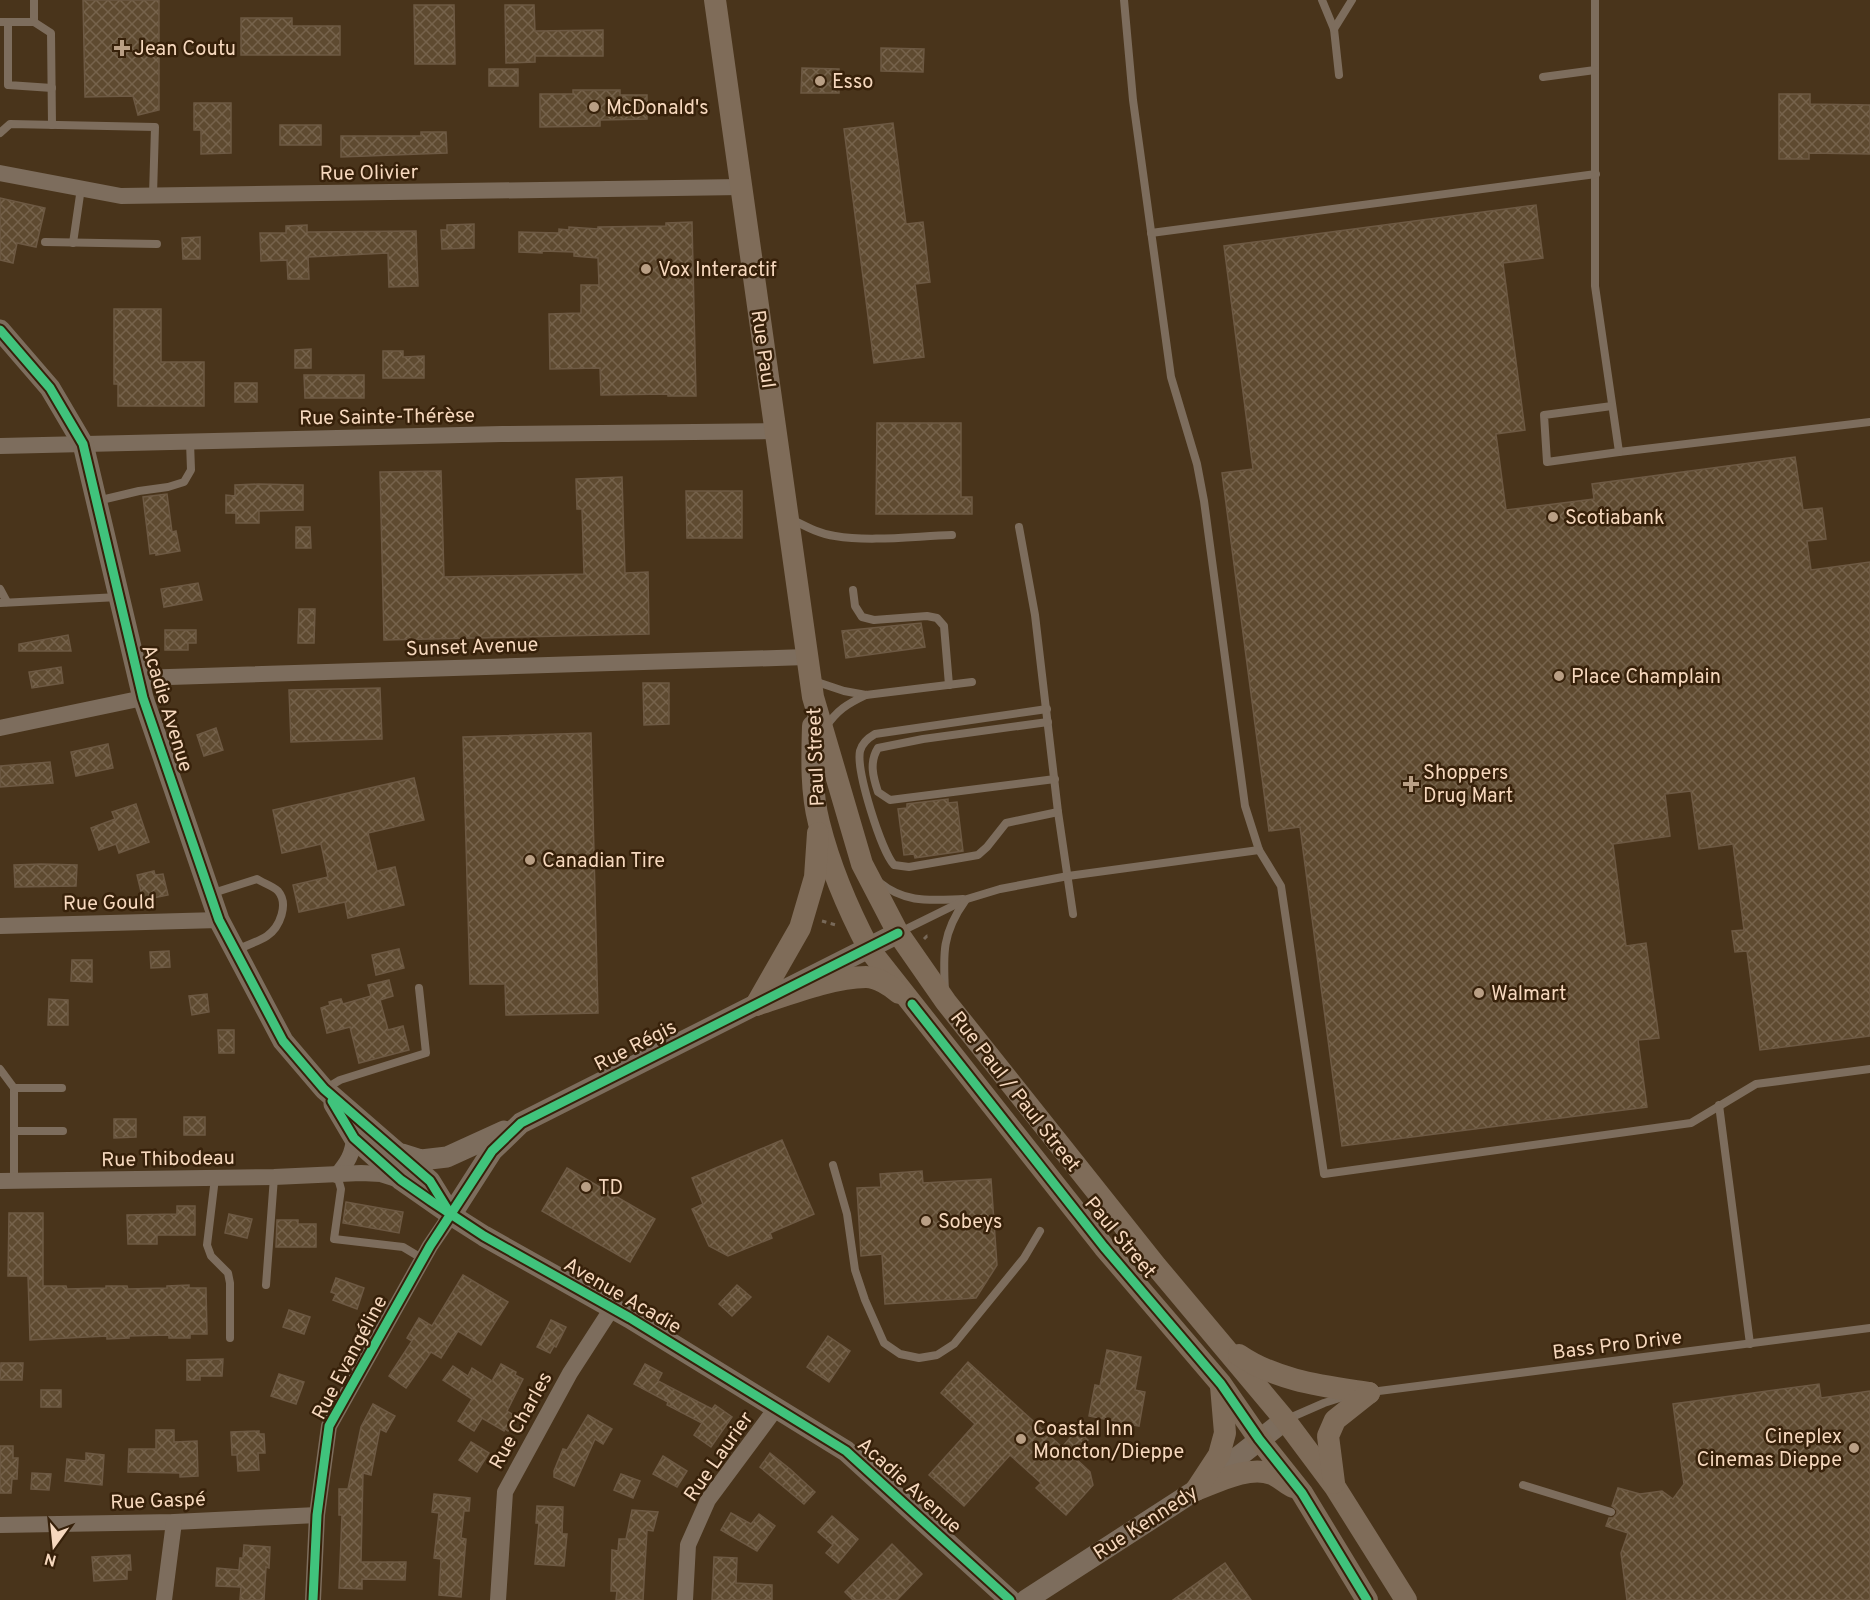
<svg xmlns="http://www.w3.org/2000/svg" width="1870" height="1600" viewBox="0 0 1870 1600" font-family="Overpass,sans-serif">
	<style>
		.building { fill: url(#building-cross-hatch); stroke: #6d5943; stroke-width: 1.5 }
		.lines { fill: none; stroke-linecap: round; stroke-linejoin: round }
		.path { stroke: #786959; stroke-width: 3; stroke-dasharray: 4.5 4.5; stroke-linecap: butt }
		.service { stroke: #7d6d5d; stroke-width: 8 }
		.minor { stroke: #7d6d5d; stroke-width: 16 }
		.tertiary { stroke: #7d6d5d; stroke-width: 21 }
		.secondary { stroke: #7f6c59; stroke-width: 22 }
		.cycleway-casing { stroke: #37210a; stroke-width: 13 }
		.cycleway { stroke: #40c37c; stroke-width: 9 }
		.poi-dot { fill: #b99f85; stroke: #37210a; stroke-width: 2 }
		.labels { text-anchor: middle; stroke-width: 5; stroke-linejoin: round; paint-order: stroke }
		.poi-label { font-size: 20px; fill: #f6d8be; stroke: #37210a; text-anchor: start }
		.street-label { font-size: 20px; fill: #f6d8be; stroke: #37210a }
	</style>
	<defs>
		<pattern id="building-cross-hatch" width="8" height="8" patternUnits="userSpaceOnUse" patternTransform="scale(1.5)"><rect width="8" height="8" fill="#5e4a30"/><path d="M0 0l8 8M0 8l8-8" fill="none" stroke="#76634c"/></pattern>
	</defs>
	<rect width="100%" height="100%" fill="#49341b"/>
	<g class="building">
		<path d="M83 0H159V110L138 115 133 96 85 97Z"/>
		<path d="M414 5H454L455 64H415Z"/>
		<path d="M505 5H534L535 31 603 30V56H535V62L506 63Z"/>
		<path d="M241 18H292V26H340V55H241Z"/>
		<path d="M881 48 924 49 923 72 881 71Z"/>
		<path d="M802 68 839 69V93H801Z"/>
		<rect x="489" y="69" width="29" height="17"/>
		<path d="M573 90H620V95H647V119L600 120V126L540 127V94H573Z"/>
		<path d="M1779 94H1810V104L1870 105V154L1809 153V159H1779Z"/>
		<path d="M194 103H231V153L201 154V130H194Z"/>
		<path d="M893 123 906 224 923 222 930 282 915 284 924 357 874 363 844 129Z"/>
		<rect x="280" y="125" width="41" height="20"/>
		<path d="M421 132H446L447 153 341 157V136H421Z"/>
		<path d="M0 198 45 208 36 247 17 243 13 263 0 260Z"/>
		<path d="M1536 205 1543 258 1503 263 1525 430 1496 434 1506 510 1594 499 1592 484 1795 457 1803 510 1822 508 1826 539 1807 541 1811 570 1870 562V1036L1760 1050 1747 951 1735 952 1732 931 1744 930 1733 844 1699 849 1691 791 1665 794 1670 836 1613 844 1626 946 1646 943 1659 1038 1638 1040 1647 1107 1342 1146 1300 827 1269 831 1222 473 1253 469 1224 246Z"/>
		<path d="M692 222 696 396H668V394L601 395 600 368 550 369 549 314 581 313V285H599L598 258 574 256V252L542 251V253L519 252V232L559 233V229L569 230V227L598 229V227L666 226V223Z"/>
		<path d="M474 224V248L442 249 441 230H447V225Z"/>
		<path d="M307 225V232L416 231 418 286 389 287 388 253 308 257 309 279H288L287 260 261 261 260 233H286V226Z"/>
		<path d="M200 237V259H183L182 238Z"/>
		<path d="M114 309H161V362H204V406H118V384H114Z"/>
		<path d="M311 349V368H295V350Z"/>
		<path d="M383 351H403V357L424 356V378H383Z"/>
		<path d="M304 375H364V398H305Z"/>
		<rect x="235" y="383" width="22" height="19"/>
		<path d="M877 423H961V497H972V514H876Z"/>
		<path d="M441 471 444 577 584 574 582 509H577L576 479 622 477 625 573 648 572 649 634 384 640 380 472Z"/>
		<path d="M259 484 303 485V510L259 511V523H236V513H226V495L235 496V485Z"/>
		<path d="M686 491H742V538H687Z"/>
		<path d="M167 494 172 532 176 531 180 551 156 555V553L150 554 143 497Z"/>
		<path d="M296 527H310L311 548H296Z"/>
		<path d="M198 583 202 600 164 607 161 589Z"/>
		<path d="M299 609H315L314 643H298Z"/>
		<path d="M921 623 925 647 846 658 842 631Z"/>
		<path d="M165 630H196V643H188V650H165Z"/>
		<path d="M68 635 71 651H19V644Z"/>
		<path d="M61 667 63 683 32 688 29 672Z"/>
		<path d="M643 683H669V724L644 725Z"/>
		<path d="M380 688 382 739 291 742 289 690Z"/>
		<path d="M216 728 223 750 204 756 197 735Z"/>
		<path d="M591 733 598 1013 506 1015 505 984H470L463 737Z"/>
		<path d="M108 744 113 768 76 776 71 752Z"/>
		<path d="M50 762 53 783 0 787V766Z"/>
		<path d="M414 778 424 820 368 833 377 871 395 867 404 905 348 918 345 902 299 912 293 885 328 877 321 844 282 853 273 810Z"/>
		<path d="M948 799V803L957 802 963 851 915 858 914 854 904 855 898 809 907 808V804Z"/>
		<path d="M136 804 149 842 119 853 116 844 99 850 91 828 115 819 112 812Z"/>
		<path d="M41 864 77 865 76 886 15 887 14 865Z"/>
		<path d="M154 871 155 875 163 874 168 895 143 900 137 875Z"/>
		<path d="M399 949 404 968 376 975 372 955Z"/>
		<path d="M169 951 170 967 151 968 150 952Z"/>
		<path d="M72 960H92V982L71 981Z"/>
		<path d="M389 980 393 996 380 1000 388 1030 403 1026 409 1050 359 1063 350 1027 327 1033 321 1008 330 1005 329 1002 341 999 343 1004 371 996 368 985Z"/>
		<path d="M207 994 209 1012 192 1015 189 996Z"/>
		<path d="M49 999 68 1000V1025H48Z"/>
		<path d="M218 1030H234V1053H219Z"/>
		<rect x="184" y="1117" width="21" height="18"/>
		<path d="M114 1119H136V1137L114 1138Z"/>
		<path d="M782 1140 814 1214 770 1233 772 1238 728 1256 709 1246 692 1209 703 1204 692 1178Z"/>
		<path d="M567 1168 655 1219 630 1262 542 1211Z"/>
		<path d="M922 1171 923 1183 991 1179 997 1265 976 1298 885 1304 882 1254 861 1256 857 1188 881 1187 880 1174Z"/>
		<path d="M346 1202 403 1212 399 1233 343 1223Z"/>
		<path d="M177 1206H195V1235H157V1244H128L127 1215 177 1214Z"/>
		<path d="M9 1213H43V1286H66L67 1289 106 1288V1286H127L128 1289 167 1288V1286L189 1285V1288H206L207 1334H190V1338H169V1335L129 1336V1338L107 1339V1336L30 1340 28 1276H8Z"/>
		<path d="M229 1214 252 1219 247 1238 225 1233Z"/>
		<path d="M277 1220H298V1224H316V1247H276Z"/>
		<path d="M463 1275 508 1302 481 1345 458 1331 441 1358 431 1352 406 1388 389 1376 412 1341 407 1338 419 1318 432 1326Z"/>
		<path d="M336 1278 364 1288 357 1309 333 1300 336 1294 331 1292Z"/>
		<path d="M737 1285 751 1297 732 1316 719 1304Z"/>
		<path d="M289 1310 310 1317 304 1334 283 1327Z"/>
		<path d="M551 1320 566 1327 556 1347 554 1346 550 1353 537 1347Z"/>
		<path d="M828 1336 850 1351 829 1382 807 1367Z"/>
		<path d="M1107 1350 1141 1357 1135 1390 1145 1392 1139 1426 1089 1416 1095 1385 1100 1386Z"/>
		<path d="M223 1359 222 1376H200V1380H187V1360Z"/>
		<path d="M968 1362 1062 1447 1077 1430 1088 1440 1073 1456 1090 1472 1093 1485 1066 1515 1036 1488 1041 1483 1010 1455 964 1506 929 1475 975 1424 941 1393Z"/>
		<path d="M1 1363H23L22 1380H0Z"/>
		<path d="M501 1364 516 1372 515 1375 523 1379 507 1411 517 1417 508 1431 505 1429 504 1431 482 1418 474 1431 458 1421 472 1399 443 1380 453 1366 468 1376 472 1368 492 1381Z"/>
		<path d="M645 1364 662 1373 658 1381 712 1409 715 1405 732 1417 711 1447 694 1435 702 1423 667 1405 668 1402 634 1384Z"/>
		<path d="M279 1374 304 1382 296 1404 271 1396Z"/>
		<path d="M1819 1384 1821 1398 1870 1391V1600H1627L1621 1553 1628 1533 1606 1526 1609 1518H1613L1617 1514V1510L1612 1506 1618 1488 1640 1494 1662 1491 1673 1499 1684 1484 1673 1404Z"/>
		<rect x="41" y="1390" width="20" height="17"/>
		<path d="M373 1404 395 1416 386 1432 380 1429 371 1475 363 1473 361 1562H406L405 1580 362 1579V1589L339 1588 342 1515H339V1489H348L361 1427Z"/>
		<path d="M588 1415 612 1429 603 1444 595 1439 574 1486 554 1477V1471L563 1449 567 1450Z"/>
		<path d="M156 1430H174V1442L197 1441 198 1476 180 1477V1473L128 1472 129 1449H156Z"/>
		<path d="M259 1431V1434H264L265 1453H258L259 1470 238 1471 237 1455H232L231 1432Z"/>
		<path d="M471 1442 489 1453 477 1472 459 1460Z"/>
		<path d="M0 1446H13V1458H18L17 1479H12L11 1493H0Z"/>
		<path d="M86 1453 104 1455 102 1485 65 1481 67 1459 86 1461Z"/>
		<path d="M770 1453 790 1469 815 1492 804 1504 760 1467Z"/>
		<path d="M663 1456 687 1471 677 1487 653 1474Z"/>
		<path d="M32 1473 51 1474 49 1490 31 1489Z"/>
		<path d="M621 1474 640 1481 633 1498 614 1490Z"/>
		<path d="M434 1494 470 1498 469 1511H464L461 1538 466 1539 461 1597 439 1595 441 1559 434 1558 439 1513 432 1512Z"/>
		<path d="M537 1506 563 1507 562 1534H567L564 1566 535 1564 539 1523H536Z"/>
		<path d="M632 1510 658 1512 653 1531 647 1530 643 1600H616L617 1591H611L612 1550 618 1551 619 1539H626Z"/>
		<path d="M731 1513 751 1524 759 1514 775 1526 757 1551 721 1530Z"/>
		<path d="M832 1516 858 1539 838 1563 826 1553 833 1545 818 1532Z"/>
		<path d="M892 1544 922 1574 897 1600H853L845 1592Z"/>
		<path d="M244 1545 270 1547 269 1568 266 1567 264 1600H240L241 1587 216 1586 217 1568 239 1570 240 1558H243Z"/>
		<path d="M130 1555 131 1570H127V1579L94 1581 92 1557Z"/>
		<path d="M714 1557 737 1558 736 1583 772 1585V1600H712Z"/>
		<path d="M1225 1563 1251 1600H1173Z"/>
	</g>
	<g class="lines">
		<g class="path">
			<path d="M822 921 836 925"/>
			<path d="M924 939 927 936 931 937"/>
		</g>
		<g class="service">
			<path d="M34 0V22"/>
			<path d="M1124 0 1133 100 1171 377 1197 464 1204 501 1245 806 1259 850 1281 886 1324 1174 1691 1123 1756 1084 1870 1069"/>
			<path d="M1322 0 1334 29 1339 75"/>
			<path d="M1595 0V286L1619 452 1870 422"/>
			<path d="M0 22H34L51 33 52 125"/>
			<path d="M8 22V85L52 88"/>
			<path d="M1334 29 1352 0"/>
			<path d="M1543 77 1595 70"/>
			<path d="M0 133 10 124 155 127 153 195"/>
			<path d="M1151 233 1596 174"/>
			<path d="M45 242 157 244"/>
			<path d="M73 243 81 188"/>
			<path d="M1612 406 1544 415 1547 462 1619 452"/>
			<path d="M97 501 139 491 168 487 184 482 191 470 190 442"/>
			<path d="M791 519C805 526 819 534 835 536 870 542 916 536 952 535"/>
			<path d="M1019 527 1035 615 1058 812 1073 914"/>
			<path d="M0 589 7 602"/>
			<path d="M853 590 855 606 862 617 874 620 927 616 937 618 944 626 949 685"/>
			<path d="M0 603 119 597"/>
			<path d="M814 681 844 691 866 695 972 682"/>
			<path d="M1047 709 875 734C868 738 862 743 860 751 856 771 881 850 894 865L909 867 978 855 987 847 1006 823 1058 812"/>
			<path d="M1048 722 923 739 878 748C869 762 873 777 878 792L890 800 1055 779"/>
			<path d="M825 728C837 710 847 704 866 695"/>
			<path d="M879 882C906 904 931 900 963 899"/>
			<path d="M210 894 257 879C263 883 273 886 278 891 289 904 280 927 267 936 258 942 246 945 237 950"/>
			<path d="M900 932 967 899 1000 889 1068 876 1259 850"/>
			<path d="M945 991C943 954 942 933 965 901"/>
			<path d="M0 1069 14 1088V1181"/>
			<path d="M14 1088H62"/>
			<path d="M325 1089 340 1080 426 1053 419 988"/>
			<path d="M1719 1105 1750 1344"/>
			<path d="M14 1131H63"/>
			<path d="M833 1165 847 1214 855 1270 865 1300 884 1343 900 1354 919 1358 937 1355 954 1344 1024 1258 1040 1231"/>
			<path d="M337 1175 341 1189 334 1239 403 1247 423 1259"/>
			<path d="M215 1178 207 1245 211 1256 228 1273 230 1283V1338"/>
			<path d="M266 1285 274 1177"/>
			<path d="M1371 1392 1870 1328"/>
			<path d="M1285 1420 1324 1403 1346 1396"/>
			<path d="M1523 1485 1611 1512"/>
		</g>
		<g class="minor">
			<path d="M0 173 121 196 741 187"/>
			<path d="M0 446 502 434 776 431"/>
			<path d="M138 678 806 657"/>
			<path d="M0 728 143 698"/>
			<path d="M0 926 219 920"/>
			<path d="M337 1175C347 1163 353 1154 354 1138"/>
			<path d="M0 1181 274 1177 361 1173 381 1174 400 1180"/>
			<path d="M0 1525 174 1522 317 1515"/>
			<path d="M164 1600 174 1522"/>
			<path d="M313 1600 317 1515 329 1426 430 1246 451 1215"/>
			<path d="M498 1600 505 1492 570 1373 612 1308"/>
			<path d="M685 1600 688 1545 708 1500 777 1407"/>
		</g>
		<g class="tertiary">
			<path d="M0 330 50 388 83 444 143 698 219 920 283 1041 324 1089 430 1181 451 1215"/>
			<path d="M334 1104 354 1138 401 1180 451 1215 484 1236 630 1318 846 1451 1010 1600"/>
			<path d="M402 1154 421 1160 447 1157 504 1131"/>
			<path d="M451 1215 492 1151 521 1123 898 933"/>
			<path d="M1026 1600 1196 1490 1285 1420"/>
		</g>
		<g class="secondary">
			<path d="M715 0 813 697 862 864 898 933 946 1002 1156 1266 1285 1420 1335 1487 1406 1600"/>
			<path d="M813 726C812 758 811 792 819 823 830 867 848 909 869 949L1104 1247 1221 1384 1259 1439 1302 1493 1367 1600"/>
			<path d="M756 1005 800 928 815 877 818 833"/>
			<path d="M756 1005C787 995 833 977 866 977 877 977 891 986 899 993"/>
			<path d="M1239 1355C1277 1381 1324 1386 1369 1393"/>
			<path d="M1334 1483 1328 1436 1335 1420 1369 1393"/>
			<path d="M1196 1490C1217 1482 1249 1465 1272 1474 1279 1477 1286 1483 1293 1487"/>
			<path d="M1196 1490 1219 1455 1225 1433 1221 1386"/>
		</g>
		<defs>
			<g id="cycleway">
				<path d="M0 330 50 388 83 444 143 698 219 920 283 1041 324 1089 430 1181 451 1215"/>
				<path d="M912 1004 1104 1247 1221 1384 1259 1439 1302 1493 1367 1600"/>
				<path d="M332 1101 354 1138 401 1180 431 1201 484 1236 630 1318 846 1451 1010 1600"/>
				<path d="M313 1600 317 1515 329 1426 430 1246 492 1151 521 1123 898 933"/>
			</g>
		</defs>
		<use href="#cycleway" class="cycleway-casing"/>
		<use href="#cycleway" class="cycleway"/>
	</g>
	<g class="poi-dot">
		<path d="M119 39h6v6h6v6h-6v6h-6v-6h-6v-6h6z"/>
		<circle cx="820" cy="81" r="6"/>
		<circle cx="594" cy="107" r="6"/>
		<circle cx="646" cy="269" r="6"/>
		<circle cx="1553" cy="517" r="6"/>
		<circle cx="1559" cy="676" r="6"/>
		<path d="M1408 775h6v6h6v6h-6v6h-6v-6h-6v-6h6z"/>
		<circle cx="530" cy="860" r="6"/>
		<circle cx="1479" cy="993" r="6"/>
		<circle cx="586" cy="1187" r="6"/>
		<circle cx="926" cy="1221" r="6"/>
		<circle cx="1021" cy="1439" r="6"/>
		<circle cx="1854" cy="1448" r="6"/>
	</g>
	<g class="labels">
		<g class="poi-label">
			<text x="134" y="55">Jean Coutu</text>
			<text x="832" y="88">Esso</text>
			<text x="606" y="114">McDonald's</text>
			<text x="658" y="276">Vox Interactif</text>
			<text x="1565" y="524">Scotiabank</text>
			<text x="1571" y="683">Place Champlain</text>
			<text x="1423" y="779">Shoppers<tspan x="1423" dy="23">Drug Mart</tspan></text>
			<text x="542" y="867">Canadian Tire</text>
			<text x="1491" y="1000">Walmart</text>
			<text x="598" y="1194">TD</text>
			<text x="938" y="1228">Sobeys</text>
			<text x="1033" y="1435">Coastal Inn<tspan x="1033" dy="23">Moncton/Dieppe</tspan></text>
			<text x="1842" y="1443" text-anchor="end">Cineplex<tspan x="1842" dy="23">Cinemas Dieppe</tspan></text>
		</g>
		<g class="street-label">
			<text transform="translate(369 172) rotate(-1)" y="7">Rue Olivier</text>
			<text transform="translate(764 349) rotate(82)" y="7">Rue Paul</text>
			<text transform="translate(387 416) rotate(-1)" y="7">Rue Sainte-Thérèse</text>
			<text transform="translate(472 646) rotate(-2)" y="7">Sunset Avenue</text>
			<text transform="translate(168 708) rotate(73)" y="7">Acadie Avenue</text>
			<text transform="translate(815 757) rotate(-92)" y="7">Paul Street</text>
			<text transform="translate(109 902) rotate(-1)" y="7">Rue Gould</text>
			<text transform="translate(635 1045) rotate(-27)" y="7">Rue Régis</text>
			<text transform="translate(1016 1091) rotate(52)" y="7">Rue Paul / Paul Street</text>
			<text transform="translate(168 1158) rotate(-1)" y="7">Rue Thibodeau</text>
			<text transform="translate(1121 1237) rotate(50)" y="7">Paul Street</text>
			<text transform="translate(623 1295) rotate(30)" y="7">Avenue Acadie</text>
			<text transform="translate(1617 1344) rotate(-7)" y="7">Bass Pro Drive</text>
			<text transform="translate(349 1357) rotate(-62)" y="7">Rue Evangéline</text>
			<text transform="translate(520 1420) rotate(-61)" y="7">Rue Charles</text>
			<text transform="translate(718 1456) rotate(-55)" y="7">Rue Laurier</text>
			<text transform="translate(910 1485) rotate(42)" y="7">Acadie Avenue</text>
			<text transform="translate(158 1500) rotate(-2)" y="7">Rue Gaspé</text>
			<text transform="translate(1145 1522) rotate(-33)" y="7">Rue Kennedy</text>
		</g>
	</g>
	<g transform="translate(54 1546) rotate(195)" stroke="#37210a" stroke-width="4.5" paint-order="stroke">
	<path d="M0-4.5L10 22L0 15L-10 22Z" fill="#f6d8be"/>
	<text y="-9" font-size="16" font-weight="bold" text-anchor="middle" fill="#f6d8be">N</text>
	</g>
</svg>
